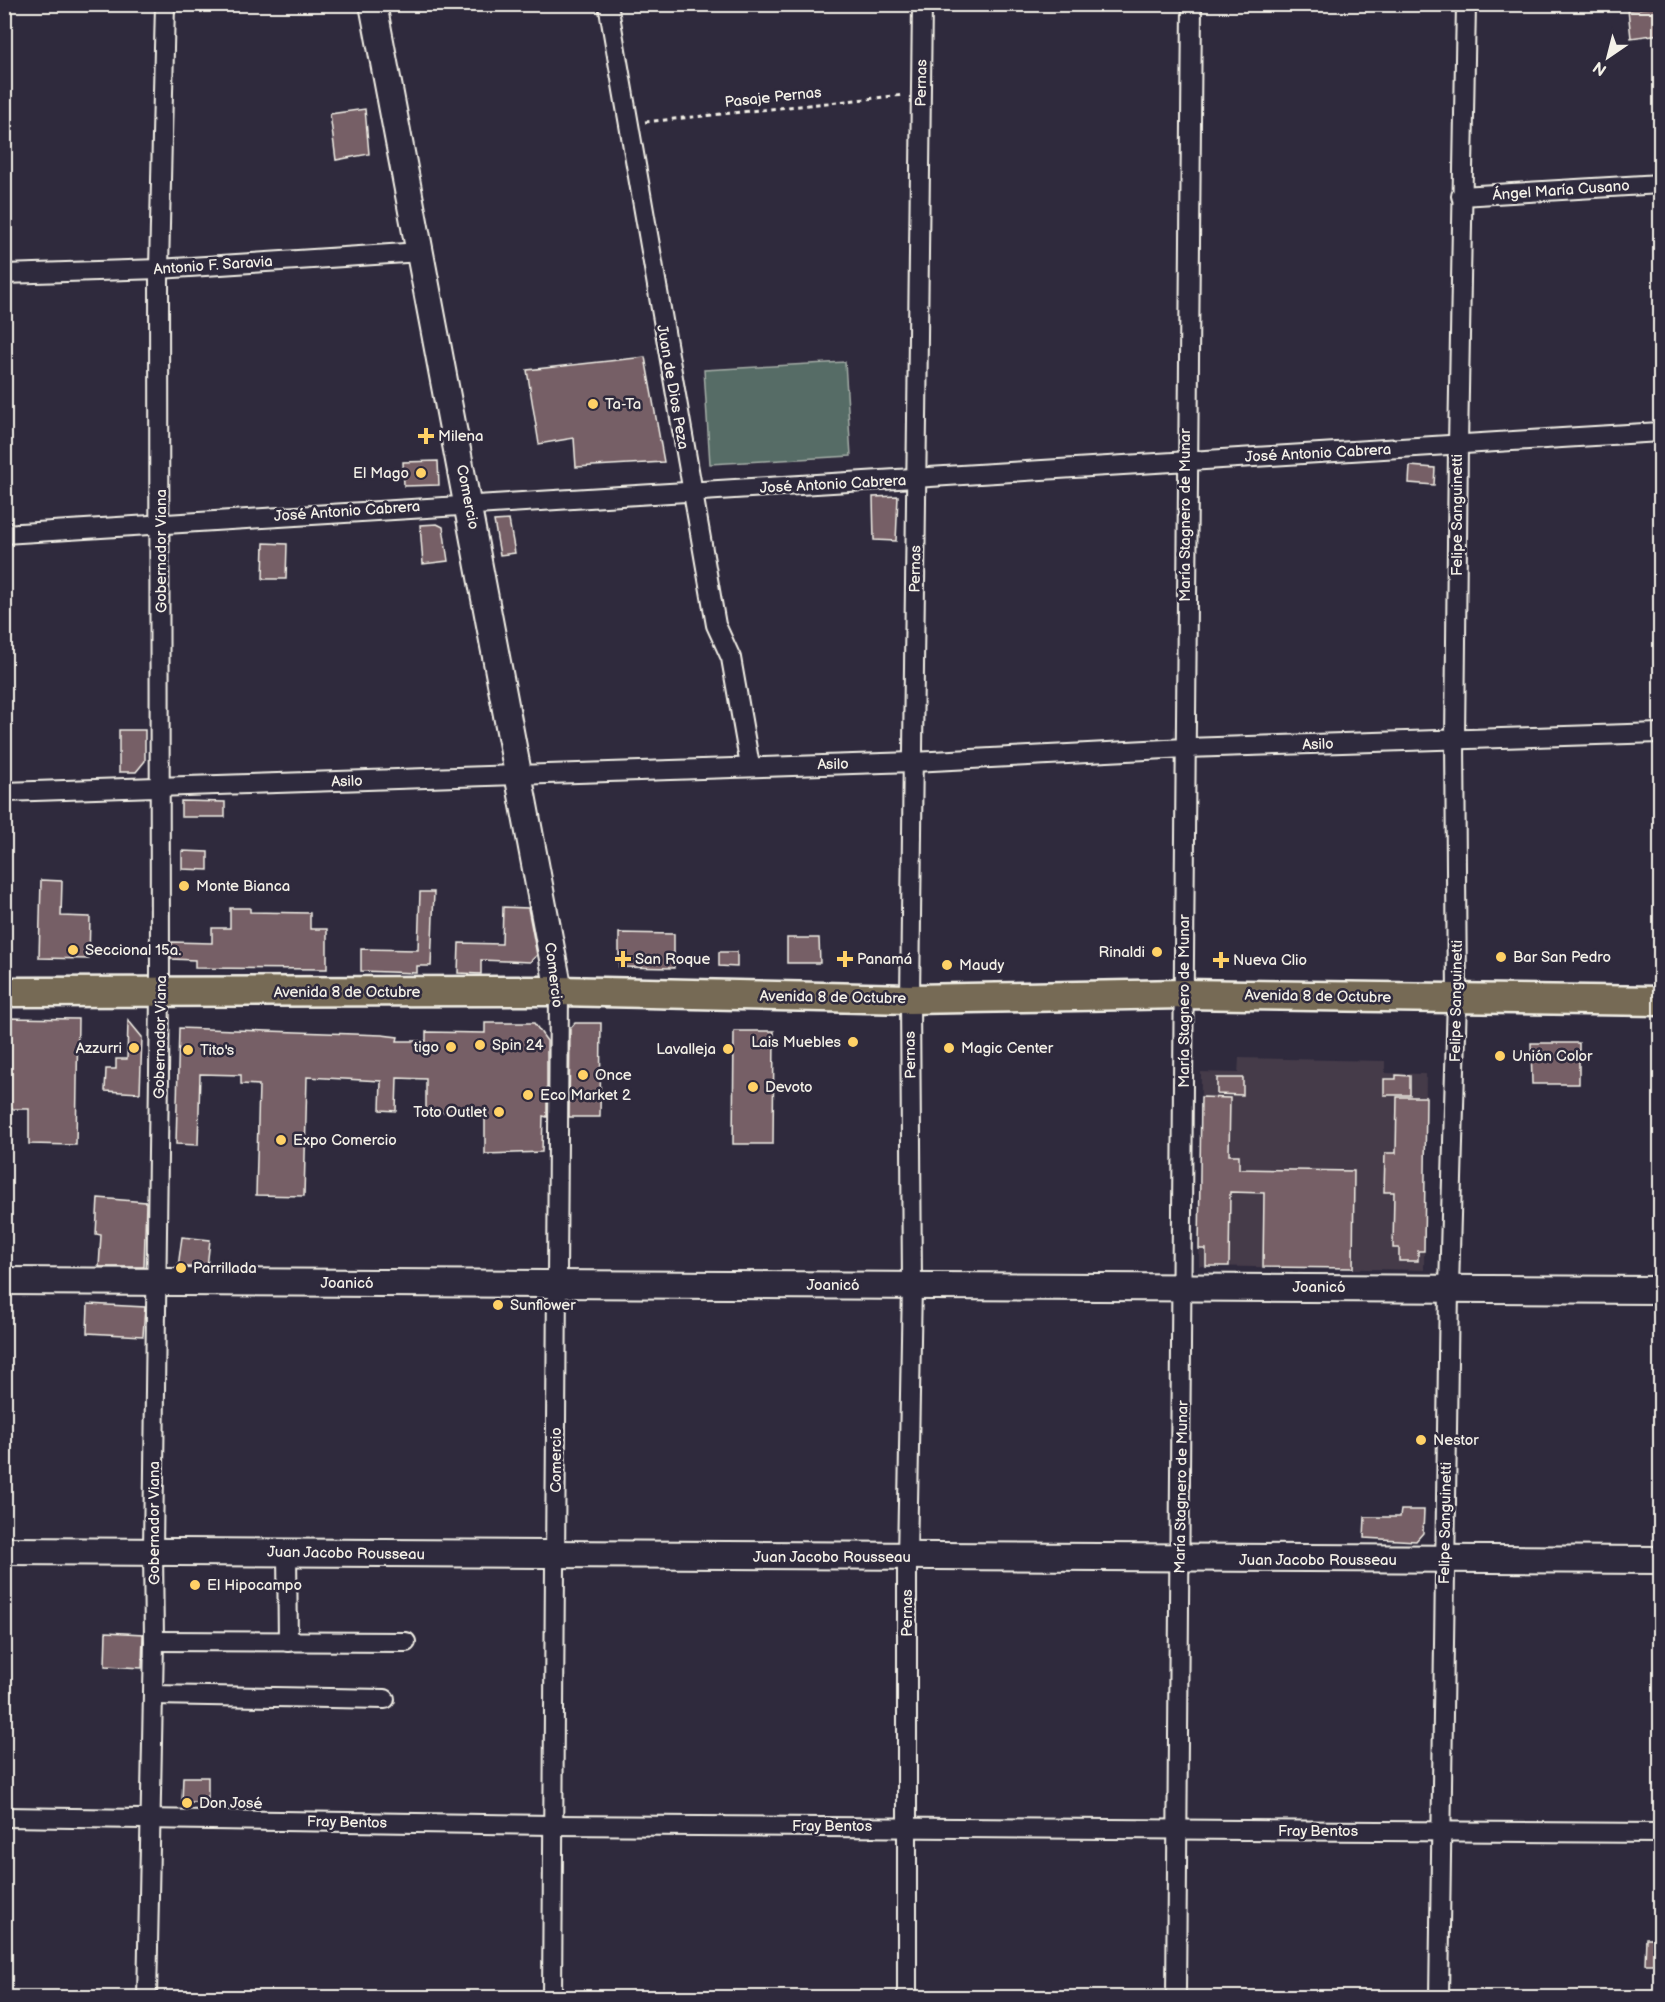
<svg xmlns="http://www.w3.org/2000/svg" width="1665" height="2002" viewBox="0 0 1665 2002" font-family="'Balsamiq Sans',sans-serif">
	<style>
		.built { fill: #443a49 }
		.grass { fill: #566c66; stroke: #a5aea7; stroke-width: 1.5 }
		.building { fill: #765f66; stroke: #f4f1e8; stroke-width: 1.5 }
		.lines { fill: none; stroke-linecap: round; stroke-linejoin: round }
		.street-casing { stroke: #f4f1e8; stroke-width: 22 }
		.secondary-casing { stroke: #f4f1e8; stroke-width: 30 }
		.primary-casing { stroke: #f4f1e8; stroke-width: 33 }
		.path { stroke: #f4f1e8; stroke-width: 3; stroke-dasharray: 4.5 4.5; stroke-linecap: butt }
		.street { stroke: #2f2a3d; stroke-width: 18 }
		.secondary { stroke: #2f2a3d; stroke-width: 26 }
		.primary { stroke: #766a54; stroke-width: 28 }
		.poi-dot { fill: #ffd166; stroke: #2f2a3d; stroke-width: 2 }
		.labels { text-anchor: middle; stroke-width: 5; stroke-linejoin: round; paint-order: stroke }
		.street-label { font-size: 15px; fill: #f4f1e8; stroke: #2f2a3d }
		.poi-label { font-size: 15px; fill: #f4f1e8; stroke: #2f2a3d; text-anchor: start }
	</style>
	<rect width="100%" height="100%" fill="#2f2a3d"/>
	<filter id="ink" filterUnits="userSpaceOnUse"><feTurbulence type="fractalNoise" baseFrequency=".0167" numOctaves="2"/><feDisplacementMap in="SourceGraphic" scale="12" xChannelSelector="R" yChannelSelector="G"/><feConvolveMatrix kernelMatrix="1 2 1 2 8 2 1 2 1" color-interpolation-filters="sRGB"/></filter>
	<g filter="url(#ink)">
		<path class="built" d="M1239 1058 1385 1061V1073L1426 1074 1424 1270 1199 1266 1201 1072 1238 1073Z"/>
		<path class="grass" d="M845 362 851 456 710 464 704 370Z"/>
		<g class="building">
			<path d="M1660 6V34L1631 38 1628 10Z"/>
			<path d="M365 109 369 154 336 160 330 114Z"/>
			<path d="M645 357 664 462 576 467 574 438 539 444 527 370Z"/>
			<path d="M438 461 439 485 404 486 403 462Z"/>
			<path d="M1410 466 1435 468 1434 485 1409 483Z"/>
			<path d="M898 496 896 541 874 540 873 497Z"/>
			<path d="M509 520 515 553 500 555 494 521Z"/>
			<path d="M437 524 443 527 448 561 423 564 420 525Z"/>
			<path d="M264 543 287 544 286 579H263Z"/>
			<path d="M119 730H145V761L136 772H119Z"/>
			<path d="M181 801 225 802V817H181Z"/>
			<path d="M182 851 208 852V870L182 869Z"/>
			<path d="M41 880 62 881 61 916 90 917 89 959 39 958Z"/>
			<path d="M420 892H434L431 966H417V973L361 971V949L418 950Z"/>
			<path d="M503 907 528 908 537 955 530 962 481 960V974L458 973 459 943 502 944Z"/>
			<path d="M230 908H250V912L310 913V929H327V969L195 968V960L171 959 172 942 212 943V928H230Z"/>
			<path d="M619 933 674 934V968L619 967Z"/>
			<path d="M787 938H819L820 963H787Z"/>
			<path d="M719 952H737V967L719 966Z"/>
			<path d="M4 1018 78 1019 76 1145 29 1144V1109H4Z"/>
			<path d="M128 1020 142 1037 140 1093 105 1091 106 1069H116V1059H127Z"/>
			<path d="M485 1023H534L547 1041V1117L543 1116 542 1152 485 1154V1112H426V1079L397 1078 396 1111 380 1110 381 1081 307 1077 304 1196 256 1195 259 1085 241 1084V1075L200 1074 198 1145 176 1144 179 1028 382 1035 398 1037 397 1041H426V1032L485 1033Z"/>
			<path d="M575 1023H601L600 1117H569L570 1029Z"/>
			<path d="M734 1031H774L773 1144H733Z"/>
			<path d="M1531 1043H1579V1084H1532Z"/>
			<path d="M1396 1075 1410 1076V1095H1384V1079H1396Z"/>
			<path d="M1217 1078H1243V1095L1217 1094Z"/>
			<path d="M1201 1097 1230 1098 1229 1155H1239V1169L1354 1171 1353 1268 1263 1267 1264 1193 1230 1192 1229 1266H1206V1249H1199Z"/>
			<path d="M1397 1097H1426L1424 1251H1418V1261H1399V1248H1393L1394 1192H1384L1385 1153H1396Z"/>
			<path d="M98 1198 146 1202 144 1267H99L101 1235 96 1234Z"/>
			<path d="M182 1237 210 1240 207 1267H178Z"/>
			<path d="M88 1304 145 1307 143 1336 87 1333Z"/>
			<path d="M1401 1510H1424L1423 1533 1416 1541 1364 1538 1365 1517H1400Z"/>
			<path d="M106 1632 143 1634 142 1668 105 1666Z"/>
			<path d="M183 1777H208V1802H182Z"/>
			<path d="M1646 1938H1660V1964H1645Z"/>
		</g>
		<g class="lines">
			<defs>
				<g id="street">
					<path d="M608 4 716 625 731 658 750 766"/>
					<path d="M1461 196 1660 184"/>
					<path d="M4 274 159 269 421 252"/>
					<path d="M4 534 1660 432"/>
					<path d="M4 792 913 762 1186 748 1660 733"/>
					<path d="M287 1553 288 1642"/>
					<path d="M154 1641 406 1642"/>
					<path d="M153 1695 385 1699"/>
					<path d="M4 1817 552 1825 1660 1833"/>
					<path d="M147 1998 154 1641 153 1550 160 993 159 269 165 4"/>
					<path d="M552 1998 559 991"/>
					<path d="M907 1998V1558L912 1285 910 999 922 4"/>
					<path d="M1176 1998C1186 1333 1181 669 1192 4"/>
					<path d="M1439 1998 1449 1288 1457 997 1455 740 1458 445 1466 4"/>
				</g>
				<g id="secondary">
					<path d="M373 4 559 991"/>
					<path d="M4 1281 1660 1290"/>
					<path d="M4 1551 1660 1560"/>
				</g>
				<path id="primary" d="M4 992 559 991 910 999 1184 994 1660 1001"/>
			</defs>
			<use href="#street" class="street-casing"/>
			<use href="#secondary" class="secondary-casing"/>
			<use href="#primary" class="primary-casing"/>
			<path class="path" d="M645 122 904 95"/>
			<use href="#street" class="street"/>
			<use href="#secondary" class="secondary"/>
			<use href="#primary" class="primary"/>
		</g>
	</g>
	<g class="poi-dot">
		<circle cx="593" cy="404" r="6"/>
		<path d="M423 427h6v6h6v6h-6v6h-6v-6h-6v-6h6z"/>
		<circle cx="421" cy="473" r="6"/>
		<circle cx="184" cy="886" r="6"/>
		<circle cx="73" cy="950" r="6"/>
		<circle cx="1157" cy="952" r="6"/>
		<circle cx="1501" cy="957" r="6"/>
		<path d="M620 950h6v6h6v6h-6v6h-6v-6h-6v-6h6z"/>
		<path d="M842 950h6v6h6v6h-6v6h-6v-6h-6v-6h6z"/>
		<path d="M1218 951h6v6h6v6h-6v6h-6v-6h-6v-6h6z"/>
		<circle cx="947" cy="965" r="6"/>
		<circle cx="853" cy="1042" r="6"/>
		<circle cx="480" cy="1045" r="6"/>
		<circle cx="451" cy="1047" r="6"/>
		<circle cx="134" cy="1048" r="6"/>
		<circle cx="949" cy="1048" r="6"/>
		<circle cx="728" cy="1049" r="6"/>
		<circle cx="188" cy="1050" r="6"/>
		<circle cx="1500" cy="1056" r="6"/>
		<circle cx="583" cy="1075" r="6"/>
		<circle cx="753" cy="1087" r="6"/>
		<circle cx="528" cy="1095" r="6"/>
		<circle cx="499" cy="1112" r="6"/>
		<circle cx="281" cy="1140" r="6"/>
		<circle cx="181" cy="1268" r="6"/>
		<circle cx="498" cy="1305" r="6"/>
		<circle cx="1421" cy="1440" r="6"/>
		<circle cx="195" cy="1585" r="6"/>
		<circle cx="187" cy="1803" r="6"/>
	</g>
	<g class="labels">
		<g class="street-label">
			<text transform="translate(921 83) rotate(-89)" y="5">Pernas</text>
			<text transform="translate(773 97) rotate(-6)" y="5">Pasaje Pernas</text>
			<text transform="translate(1561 190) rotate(-4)" y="5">Ángel María Cusano</text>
			<text transform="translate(213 265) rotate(-4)" y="5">Antonio F. Saravia</text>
			<text transform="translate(673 387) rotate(80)" y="5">Juan de Dios Peza</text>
			<text transform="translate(1318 453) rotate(-3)" y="5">José Antonio Cabrera</text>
			<text transform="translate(833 484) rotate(-3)" y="5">José Antonio Cabrera</text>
			<text transform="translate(468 497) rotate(79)" y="5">Comercio</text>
			<text transform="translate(347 511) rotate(-4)" y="5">José Antonio Cabrera</text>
			<text transform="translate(1185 515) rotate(-90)" y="5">María Stagnero de Munar</text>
			<text transform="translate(1457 515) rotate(-90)" y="5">Felipe Sanguinetti</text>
			<text transform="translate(161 551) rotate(-90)" y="5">Gobernador Viana</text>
			<text transform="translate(915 569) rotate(-89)" y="5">Pernas</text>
			<text transform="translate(1318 744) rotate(-2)" y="5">Asilo</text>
			<text transform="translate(833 764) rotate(-1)" y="5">Asilo</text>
			<text transform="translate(347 781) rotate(-2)" y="5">Asilo</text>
			<text transform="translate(554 975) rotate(83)" y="5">Comercio</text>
			<text x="347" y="997">Avenida 8 de Octubre</text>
			<text transform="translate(1318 996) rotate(1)" y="5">Avenida 8 de Octubre</text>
			<text transform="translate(833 997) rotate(1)" y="5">Avenida 8 de Octubre</text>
			<text transform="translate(1184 1001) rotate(-90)" y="5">María Stagnero de Munar</text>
			<text transform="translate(1456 1001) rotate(-89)" y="5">Felipe Sanguinetti</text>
			<text transform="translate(160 1037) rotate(-89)" y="5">Gobernador Viana</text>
			<text transform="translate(910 1055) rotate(-91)" y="5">Pernas</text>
			<text x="347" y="1288">Joanicó</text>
			<text x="833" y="1290">Joanicó</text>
			<text x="1319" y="1292">Joanicó</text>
			<text transform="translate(556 1460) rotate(-90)" y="5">Comercio</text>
			<text transform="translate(1181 1487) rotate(-89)" y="5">María Stagnero de Munar</text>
			<text transform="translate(154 1523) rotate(-90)" y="5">Gobernador Viana</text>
			<text transform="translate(1445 1523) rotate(-89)" y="5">Felipe Sanguinetti</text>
			<text transform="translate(346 1553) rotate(1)" y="5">Juan Jacobo Rousseau</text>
			<text x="832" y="1562">Juan Jacobo Rousseau</text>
			<text x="1318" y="1565">Juan Jacobo Rousseau</text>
			<text transform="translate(907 1613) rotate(-90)" y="5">Pernas</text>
			<text transform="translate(347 1822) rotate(1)" y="5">Fray Bentos</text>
			<text x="832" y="1831">Fray Bentos</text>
			<text x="1318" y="1836">Fray Bentos</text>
		</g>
		<g class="poi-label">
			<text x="605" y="409">Ta-Ta</text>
			<text x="438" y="441">Milena</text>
			<text x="409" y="478" text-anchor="end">El Mago</text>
			<text x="196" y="891">Monte Bianca</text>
			<text x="85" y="955">Seccional 15a.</text>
			<text x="1145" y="957" text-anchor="end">Rinaldi</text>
			<text x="1513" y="962">Bar San Pedro</text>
			<text x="635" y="964">San Roque</text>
			<text x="857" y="964">Panamá</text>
			<text x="1233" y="965">Nueva Clio</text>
			<text x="959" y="970">Maudy</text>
			<text x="841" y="1047" text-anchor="end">Lais Muebles</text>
			<text x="492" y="1050">Spin 24</text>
			<text x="439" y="1052" text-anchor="end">tigo</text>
			<text x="122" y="1053" text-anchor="end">Azzurri</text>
			<text x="961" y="1053">Magic Center</text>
			<text x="716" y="1054" text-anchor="end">Lavalleja</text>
			<text x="200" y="1055">Tito's</text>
			<text x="1512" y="1061">Unión Color</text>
			<text x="595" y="1080">Once</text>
			<text x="765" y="1092">Devoto</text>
			<text x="540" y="1100">Eco Market 2</text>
			<text x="487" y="1117" text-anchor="end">Toto Outlet</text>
			<text x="293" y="1145">Expo Comercio</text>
			<text x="193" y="1273">Parrillada</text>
			<text x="510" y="1310">Sunflower</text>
			<text x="1433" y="1445">Nestor</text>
			<text x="207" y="1590">El Hipocampo</text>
			<text x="199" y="1808">Don José</text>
		</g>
	</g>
	<rect width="1665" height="2002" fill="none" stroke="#2f2a3d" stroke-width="24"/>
	<rect x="12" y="12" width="1641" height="1978" fill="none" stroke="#f4f1e8" stroke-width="2" filter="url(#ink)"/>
	<g transform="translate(1608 57) rotate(215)" stroke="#2f2a3d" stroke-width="4.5" paint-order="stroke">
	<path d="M0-4.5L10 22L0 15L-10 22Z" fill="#f4f1e8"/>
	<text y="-9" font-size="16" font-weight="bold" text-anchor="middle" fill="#f4f1e8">N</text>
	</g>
</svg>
